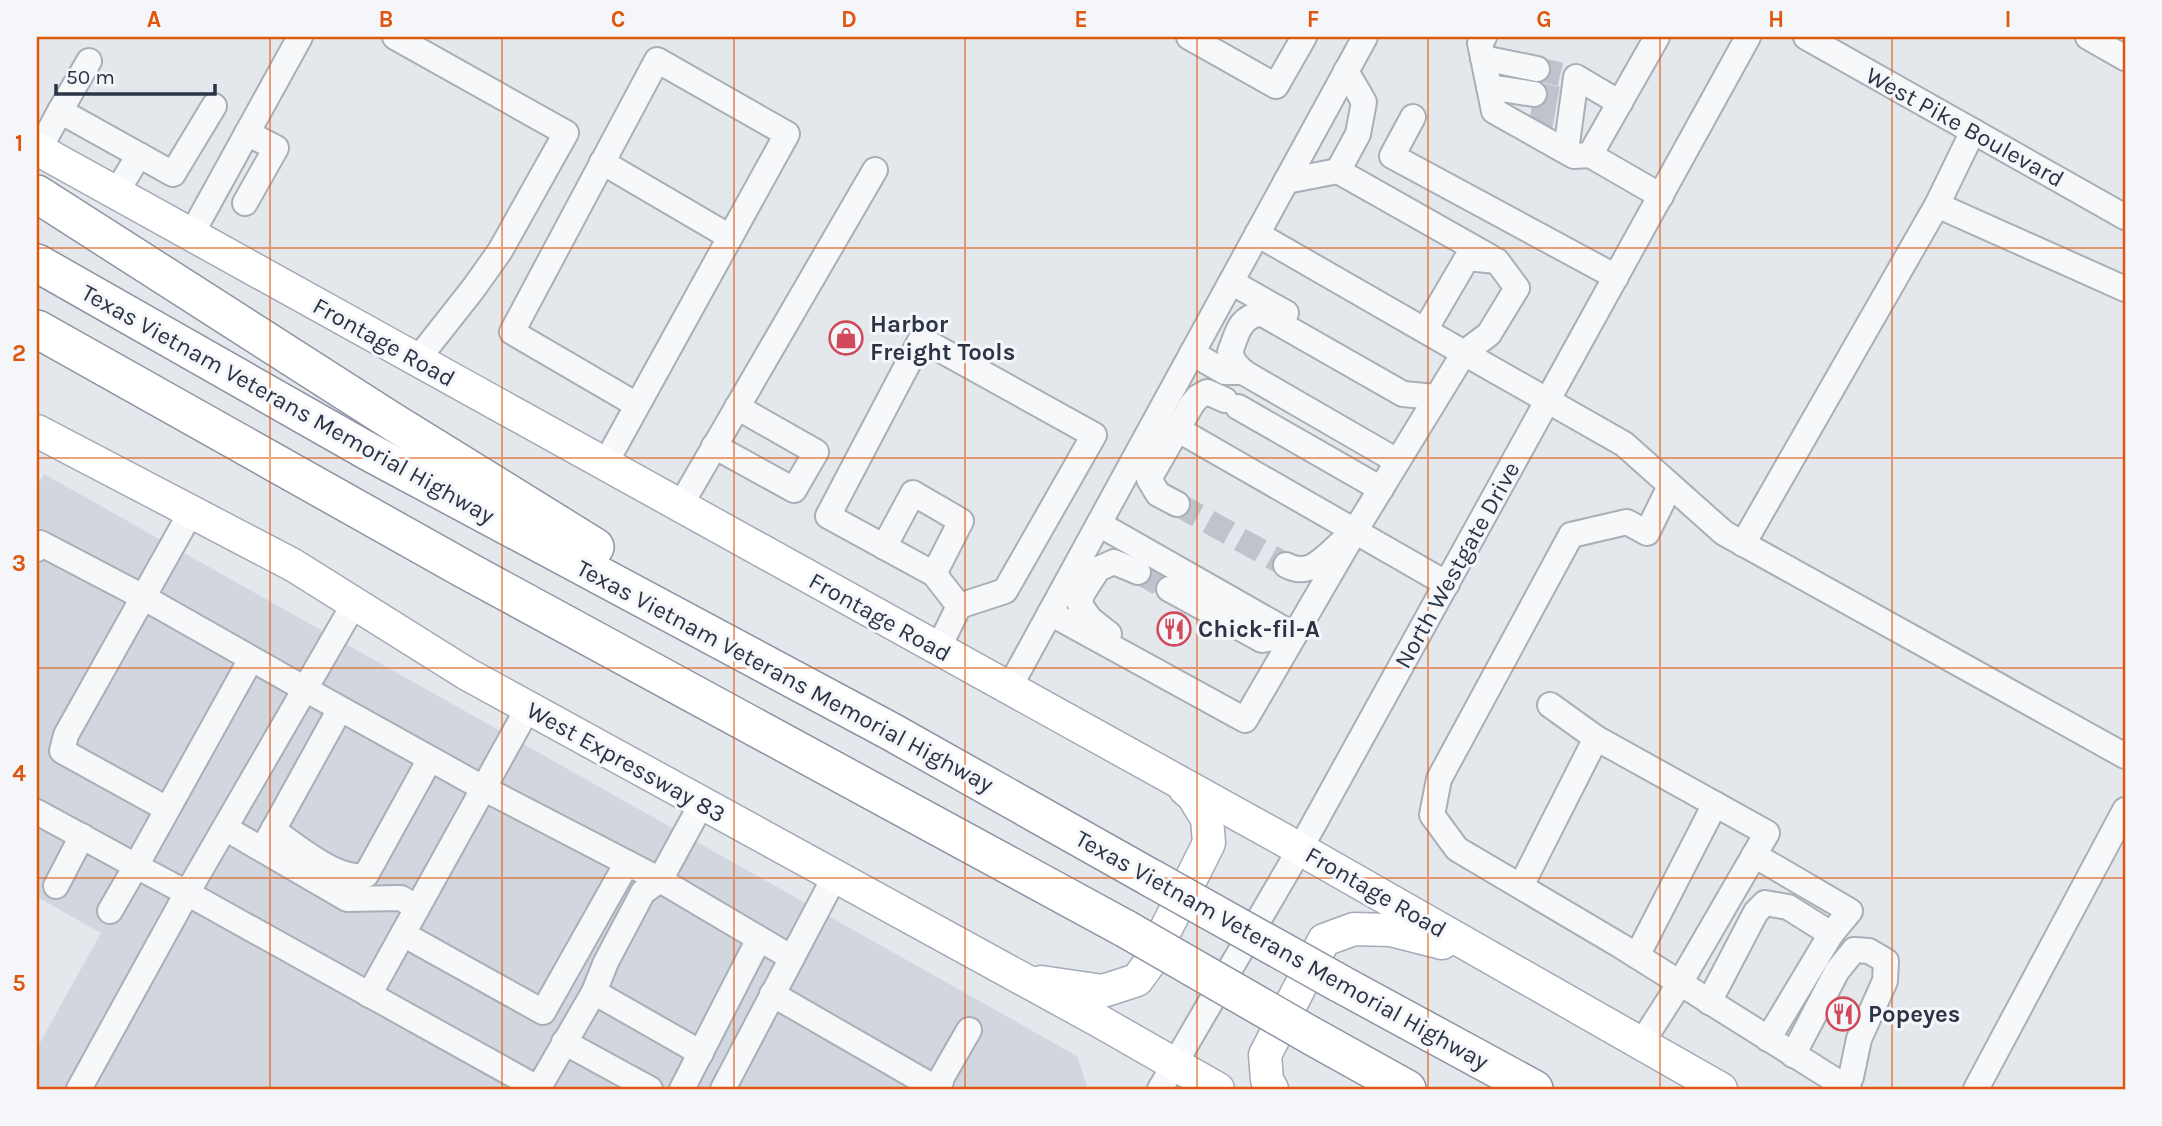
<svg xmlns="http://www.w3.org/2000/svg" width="2162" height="1126" viewBox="0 0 2162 1126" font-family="Karla,sans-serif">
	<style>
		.built { fill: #d2d6de }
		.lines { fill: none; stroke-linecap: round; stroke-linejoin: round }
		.minor-tunnel { stroke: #bfc3cb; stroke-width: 24; stroke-dasharray: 24 12; stroke-linecap: butt }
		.minor-casing { stroke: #a9aeb7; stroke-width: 28 }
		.major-casing { stroke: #a3abb8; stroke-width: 35 }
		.highway-casing { stroke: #8b94a3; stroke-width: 40 }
		.minor { stroke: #f7f8fa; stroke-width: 24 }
		.major { stroke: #fff; stroke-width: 32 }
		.highway { stroke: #fff; stroke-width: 37 }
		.highway-bridge-casing { stroke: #8b94a3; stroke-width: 40; stroke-linecap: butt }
		.highway-bridge { stroke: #fff; stroke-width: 37 }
		.grid { fill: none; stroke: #df570f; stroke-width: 2; stroke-opacity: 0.55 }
		.labels { text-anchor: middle; stroke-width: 6; stroke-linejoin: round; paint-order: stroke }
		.street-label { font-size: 24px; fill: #2b3445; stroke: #f4f6f9 }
		.poi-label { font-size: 24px; font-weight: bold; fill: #2b3445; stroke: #f4f6f9; text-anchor: start }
		.neatline { fill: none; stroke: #df570f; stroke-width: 2.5 }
		.grid-label { font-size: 23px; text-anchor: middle; font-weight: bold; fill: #df570f }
	</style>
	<rect width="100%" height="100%" fill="#e4e7ec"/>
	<path class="built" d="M44 474 1077 1056 1088 1089H37V1048L101 933 37 897V486Z"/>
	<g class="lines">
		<g class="minor-tunnel">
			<path d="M1537 69 1563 75"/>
			<path d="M1534 94 1560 99"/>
			<path d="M1530 117 1558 122"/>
			<path d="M1177 504 1286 565"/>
			<path d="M1138 572 1169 589"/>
		</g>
		<defs>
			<g id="minor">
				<path d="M395 37 566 133 500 251 473 289 417 360"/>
				<path d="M1189 37 1276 86 1304 37"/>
				<path d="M1484 37 1480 43 1494 111 1574 156 1590 155 1661 196"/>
				<path d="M1806 37 2125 217"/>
				<path d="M2088 37 2125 58"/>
				<path d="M1483 58 1537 69"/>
				<path d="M1489 87 1534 94"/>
				<path d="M60 111 89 61"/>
				<path d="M1413 117 1392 156 1616 277"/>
				<path d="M39 150 60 111 139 155"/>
				<path d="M1566 151 1576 77 1620 103"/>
				<path d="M1590 155 1657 37"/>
				<path d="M602 162 730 237"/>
				<path d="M1338 171 1358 134 1364 102 1346 71"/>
				<path d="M1286 181 1338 171 1490 257"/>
				<path d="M116 193 139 155 173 174 214 106"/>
				<path d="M245 203 276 148 247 133"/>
				<path d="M1937 205 1973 131"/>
				<path d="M1257 234 1464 353 1489 334 1517 288 1497 261 1467 258 1425 330"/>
				<path d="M191 235 300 37"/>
				<path d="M1231 282 1286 313"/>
				<path d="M1192 353 1225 372H1244"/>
				<path d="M1238 407 1381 489"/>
				<path d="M1177 429 1447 584"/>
				<path d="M714 446 794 490 816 452 737 407"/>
				<path d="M1397 461 1243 372 1234 362 1230 352C1238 332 1238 319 1261 313L1403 394 1436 397"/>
				<path d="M605 464C666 354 726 244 787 134L657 60 512 332 637 405"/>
				<path d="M1670 486 1647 533 1627 522 1571 535 1439 779 1432 815 1457 849 1621 946 1849 1089"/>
				<path d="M1177 504 1158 494 1149 479 1192 404 1198 397 1207 392 1225 400"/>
				<path d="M680 506 875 170"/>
				<path d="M1099 524 1294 635"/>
				<path d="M1743 544 1937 205 2125 289"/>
				<path d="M884 547 913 493 961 521 934 574"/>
				<path d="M37 549 40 543 143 597 305 689 354 604"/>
				<path d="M1286 565C1309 578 1324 558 1341 543"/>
				<path d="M1169 589 1262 640 1294 635"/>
				<path d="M1050 613 1245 720 1355 531 1464 353 1624 444 1724 533 2125 756"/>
				<path d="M1109 634 1090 619 1080 605 1082 594 1098 569 1114 562 1138 572"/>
				<path d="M938 649 959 606 1005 591 1094 435 921 339 828 516 934 574 959 606"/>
				<path d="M251 659 136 866 187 893 305 689 483 788 660 880 643 892 606 962 594 992 538 1089"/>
				<path d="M1009 688 1365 37"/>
				<path d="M1596 738 1767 833 1680 983 1641 1044"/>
				<path d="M702 803 660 880 792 958"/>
				<path d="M167 809 62 751 66 735 191 512"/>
				<path d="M37 812 136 866 110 911"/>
				<path d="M225 828 347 899 401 898 417 908"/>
				<path d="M273 830C295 845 339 883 366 875L430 759"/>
				<path d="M266 843 340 709"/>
				<path d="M1754 855 1850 911 1831 934 1768 1039"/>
				<path d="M56 886 82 836"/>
				<path d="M1521 886 1596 738 1550 705"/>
				<path d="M403 934 543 1012 627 863"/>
				<path d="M1637 956 1715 804"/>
				<path d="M594 992 701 1053"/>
				<path d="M772 994 937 1089"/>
				<path d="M369 995 528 708"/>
				<path d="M1709 1002 1756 912 1765 903 1788 907 1831 934"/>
				<path d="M564 1042 650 1089"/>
				<path d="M1793 1055 1837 971 1854 950 1869 951 1886 961 1885 981 1859 1039 1851 1077"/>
				<path d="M79 1089 187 893 539 1089"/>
				<path d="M682 1089 759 939"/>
				<path d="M723 1089 835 876"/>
				<path d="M939 1089 942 1077 969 1030"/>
				<path d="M1160 1089 1300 849 1748 37"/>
				<path d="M1976 1089 2125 810"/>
			</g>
			<g id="major">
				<path d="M37 149 1300 849 1721 1089"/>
				<path d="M37 431 293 565 467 674 1101 1022 1218 1089"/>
				<path d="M1041 982 1103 991 1137 980 1148 965 1209 843 1207 819 1193 796 1185 789"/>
				<path d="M1272 1089 1267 1080 1265 1055 1324 940 1354 929 1391 930 1442 943"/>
			</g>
			<g id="highway">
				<path d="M37 194 390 420 595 547"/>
				<path d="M37 263 371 453 890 731 1151 878"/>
				<path d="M37 329 464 569 1126 929"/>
				<path d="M1339 983 1534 1089"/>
				<path d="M1310 1035 1407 1089"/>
			</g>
		</defs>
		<use href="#minor" class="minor-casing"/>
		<use href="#major" class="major-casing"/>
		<use href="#highway" class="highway-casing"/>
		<use href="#minor" class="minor"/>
		<use href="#major" class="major"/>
		<use href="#highway" class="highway"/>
		<defs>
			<g id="highway-bridge">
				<path d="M1151 878 1339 983"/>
				<path d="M1126 929 1310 1035"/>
			</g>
		</defs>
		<use href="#highway-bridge" class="highway-bridge-casing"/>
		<use href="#highway-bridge" class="highway-bridge"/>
	</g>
	<path class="grid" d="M270 37V1089M502 37V1089M734 37V1089M965 37V1089M1197 37V1089M1428 37V1089M1660 37V1089M1892 37V1089M37 248H2125M37 458H2125M37 668H2125M37 878H2125"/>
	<defs>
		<symbol id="shop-ring" viewBox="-11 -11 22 22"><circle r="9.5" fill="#f4f6f9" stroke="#d1495b" stroke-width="1.5"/><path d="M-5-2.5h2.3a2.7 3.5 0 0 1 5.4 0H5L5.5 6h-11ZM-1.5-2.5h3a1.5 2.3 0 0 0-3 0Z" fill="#d1495b"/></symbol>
		<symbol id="restaurant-ring" viewBox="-11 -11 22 22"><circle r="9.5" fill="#f4f6f9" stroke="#d1495b" stroke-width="1.5"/><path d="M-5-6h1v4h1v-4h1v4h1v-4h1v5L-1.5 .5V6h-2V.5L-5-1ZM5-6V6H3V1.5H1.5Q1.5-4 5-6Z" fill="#d1495b"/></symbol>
	</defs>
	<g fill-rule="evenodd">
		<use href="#shop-ring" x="827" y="319" width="38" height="38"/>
		<use href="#restaurant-ring" x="1155" y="610" width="38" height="38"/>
		<use href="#restaurant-ring" x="1824" y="995" width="38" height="38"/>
	</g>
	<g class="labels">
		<g class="street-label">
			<text transform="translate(1965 127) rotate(29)" y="8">West Pike Boulevard</text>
			<text transform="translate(384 342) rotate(29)" y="8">Frontage Road</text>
			<text transform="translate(288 404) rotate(29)" y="8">Texas Vietnam Veterans Memorial Highway</text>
			<text transform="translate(1457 565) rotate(-61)" y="8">North Westgate Drive</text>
			<text transform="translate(880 617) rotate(29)" y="8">Frontage Road</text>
			<text transform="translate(785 676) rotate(28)" y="8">Texas Vietnam Veterans Memorial Highway</text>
			<text transform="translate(626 762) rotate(29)" y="8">West Expressway 83</text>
			<text transform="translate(1376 892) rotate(30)" y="8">Frontage Road</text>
			<text transform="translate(1282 950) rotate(29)" y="8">Texas Vietnam Veterans Memorial Highway</text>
		</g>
		<g class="poi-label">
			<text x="870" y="332">Harbor<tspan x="870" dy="28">Freight Tools</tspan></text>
			<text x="1198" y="637">Chick-fil-A</text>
			<text x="1868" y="1022">Popeyes</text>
		</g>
	</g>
	<rect width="2162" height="1126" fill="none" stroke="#f4f6f9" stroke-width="77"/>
	<path d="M56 84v10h159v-10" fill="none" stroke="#2b3445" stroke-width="3.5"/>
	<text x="66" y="84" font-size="21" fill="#2b3445" stroke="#f4f6f9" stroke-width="5" paint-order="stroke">50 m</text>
	<rect x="38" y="38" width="2086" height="1050" class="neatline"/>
	<g class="grid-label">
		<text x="154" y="27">A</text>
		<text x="386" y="27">B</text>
		<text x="618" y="27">C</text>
		<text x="849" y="27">D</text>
		<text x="1081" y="27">E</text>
		<text x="1313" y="27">F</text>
		<text x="1544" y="27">G</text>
		<text x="1776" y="27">H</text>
		<text x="2008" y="27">I</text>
		<text x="19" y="151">1</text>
		<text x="19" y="361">2</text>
		<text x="19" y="571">3</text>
		<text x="19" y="781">4</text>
		<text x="19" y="991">5</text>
	</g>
</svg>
